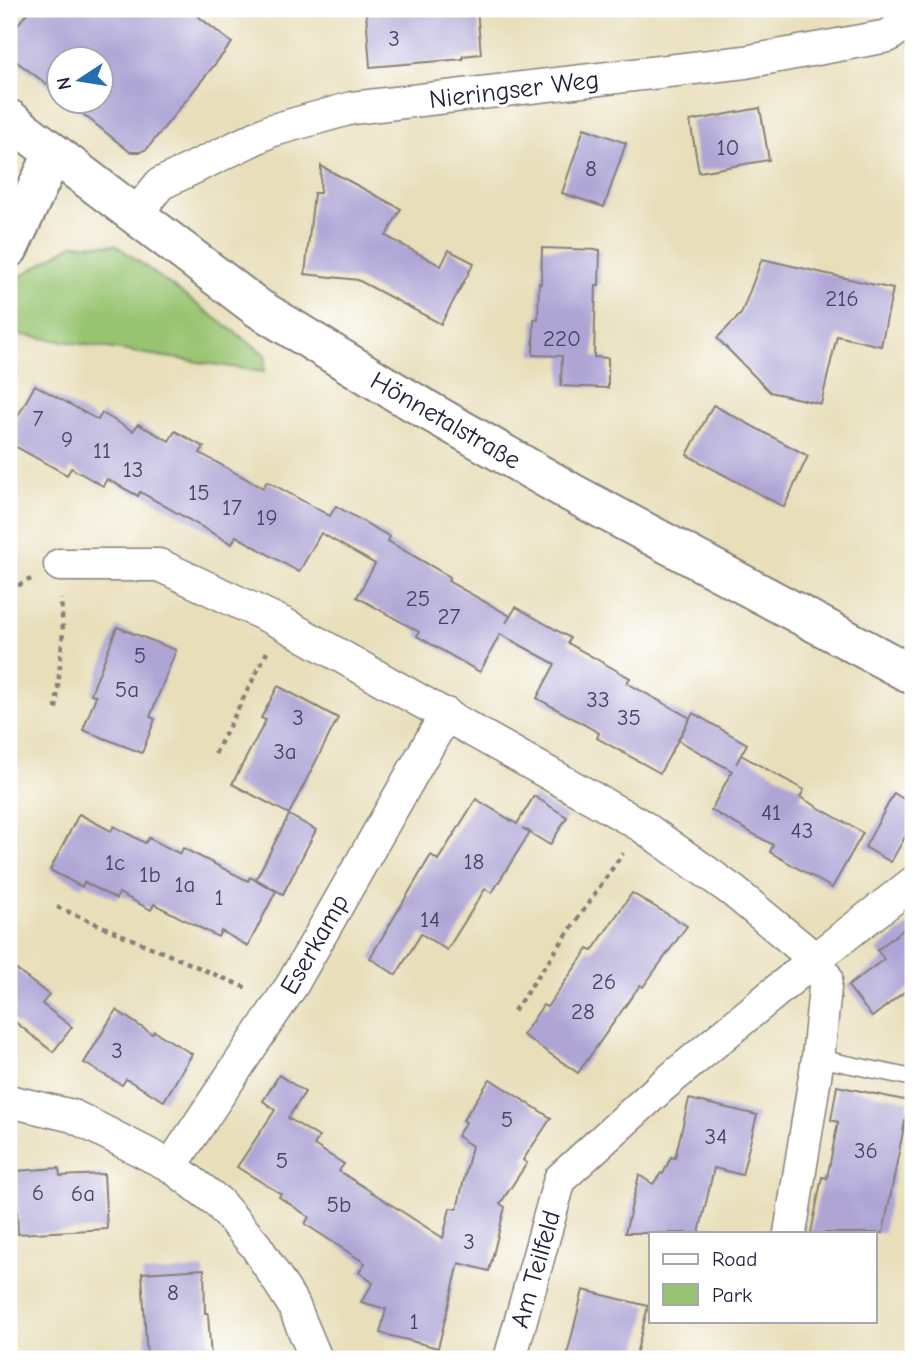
<svg xmlns="http://www.w3.org/2000/svg" width="922" height="1368" viewBox="0 0 922 1368" font-family="'Comic Neue',sans-serif">
	<style>
		.green { fill: #98c471; stroke: #5d7356; stroke-width: 2 }
		.building { fill: #aea5d5 }
		.lines { fill: none; stroke-linecap: round; stroke-linejoin: round }
		.lane-casing { stroke: #85807a; stroke-width: 19 }
		.street-casing { stroke: #85807a; stroke-width: 35 }
		.secondary-casing { stroke: #85807a; stroke-width: 42 }
		.path { stroke: #85807a; stroke-width: 4.5; stroke-dasharray: 5 5; stroke-linecap: butt }
		.lane { stroke: #fff; stroke-width: 16 }
		.street { stroke: #fff; stroke-width: 32 }
		.secondary { stroke: #fff; stroke-width: 38 }
		.labels { text-anchor: middle; stroke-width: 6; stroke-linejoin: round; paint-order: stroke }
		.number-label { font-size: 23px; fill: #454362 }
		.street-label { font-size: 26px; fill: #22223b; stroke: #fff }
	</style>
	<rect width="100%" height="100%" fill="#fff"/>
	<filter id="ink" filterUnits="userSpaceOnUse"><feTurbulence type="fractalNoise" baseFrequency=".0143" numOctaves="2"/><feDisplacementMap in="SourceGraphic" scale="14" xChannelSelector="R" yChannelSelector="G"/><feConvolveMatrix kernelMatrix="1 2 1 2 8 2 1 2 1" color-interpolation-filters="sRGB"/></filter>
	<filter id="wash" filterUnits="userSpaceOnUse"><feTurbulence type="fractalNoise" baseFrequency=".00686" numOctaves="4" result="noise"/><feDisplacementMap in="SourceGraphic" scale="28" xChannelSelector="R" yChannelSelector="G"/><feGaussianBlur stdDeviation="1.57" result="paint"/><feColorMatrix in="noise" values="0 0 0 0 0 0 0 0 0 0 0 0 0 0 0 0 0 1.4 0 .05"/><feComposite in="paint" operator="in"/></filter>
	<g filter="url(#wash)">
		<rect width="100%" height="100%" fill="#e8deb9"/>
		<path class="green" d="M74 244 116 245 266 355 264 372 9 333V301L19 277Z"/>
		<g id="blocks">
			<g class="building">
				<path d="M30 9H189L232 43 147 149 140 152H130L68 102H102V60H60V94L9 56V36Z"/>
				<path d="M418 9H477L481 54 463 56V59L370 67 366 13Z"/>
				<path d="M760 108 769 160 699 172 690 121Z"/>
				<path d="M584 128 626 143 604 207 562 193Z"/>
				<path d="M321 166 401 209 386 236 441 266 449 250 474 263 441 324 358 280 305 274 314 193H320Z"/>
				<path d="M542 248 600 250 599 285H596L594 357 608 358V388L561 386 562 356 533 355 534 319H538L539 283 541 284Z"/>
				<path d="M762 259 893 289 881 346 837 336 821 404 770 392 717 338 741 314Z"/>
				<path d="M35 385 98 420 102 413 133 431 138 424 169 441 175 431 204 447 200 453 232 471 263 488 267 481 330 516 336 506 390 537 388 541 450 577 448 581 510 616 506 623 516 607 570 638 568 643 630 678 627 683 690 718 660 773 597 738 599 733 537 698 555 664 500 634 480 672 417 636 419 632 357 597 375 564 321 533 299 572 236 536 232 544 140 492 138 496 107 479 103 486 71 468 67 475 9 443V432Z"/>
				<path d="M713 405 808 456 784 507 687 455Z"/>
				<path d="M117 627 176 650 150 717 155 719 142 753 83 730 96 696 91 694Z"/>
				<path d="M278 686 338 718 289 814 232 784 266 720 261 718Z"/>
				<path d="M693 713 747 744 736 764 741 755 804 790 800 797 863 833 832 888 770 852 773 845 711 810 732 771 678 740Z"/>
				<path d="M894 793 913 805V823L891 862 865 847Z"/>
				<path d="M534 796 567 817 550 845 522 828 530 832 492 893 485 889 447 950 421 934 396 975 370 958 431 855 438 860 476 799 517 824Z"/>
				<path d="M79 814 111 831 114 826 145 843 149 838 180 854 183 848 248 881 250 877 276 891 248 946 221 931 218 937 154 904 151 910 119 893 116 899 84 882 82 887 50 870Z"/>
				<path d="M289 815 316 830 283 894 256 879Z"/>
				<path d="M632 893 687 926 643 987 640 985 578 1073 523 1035 543 1005 547 1007 588 949 592 951Z"/>
				<path d="M913 922V996L908 989 872 1017 848 986 884 959 877 950Z"/>
				<path d="M9 964 49 995 42 1004 72 1027 53 1052 9 1017Z"/>
				<path d="M116 1010 152 1034 154 1031 192 1054 164 1101 126 1079 122 1085 84 1063Z"/>
				<path d="M279 1075 305 1092 288 1118 319 1137 314 1145 344 1164 339 1171 443 1238 450 1208 457 1209 472 1146 457 1136 466 1122 463 1120 490 1079 551 1118 523 1160 527 1163 500 1204 505 1207 489 1271 459 1263 438 1348 380 1333 386 1309 361 1302 373 1283 359 1272 365 1263 305 1224 309 1217 279 1197 281 1194 237 1167 275 1110 263 1101Z"/>
				<path d="M837 1086 909 1101 883 1233H811L822 1177 827 1178 838 1122 831 1120Z"/>
				<path d="M689 1099 757 1115 742 1175 714 1168 699 1233H625L639 1175 653 1184 661 1173 663 1174 671 1157 675 1158Z"/>
				<path d="M59 1168 60 1176 104 1174 107 1229 18 1234 15 1171Z"/>
				<path d="M204 1269 205 1313H208L211 1359H147L142 1273Z"/>
				<path d="M583 1290 648 1306 635 1359H566Z"/>
			</g>
		</g>
	</g>
	<g filter="url(#ink)">
		<use href="#blocks" fill-opacity="0" stroke="#85807a" stroke-width="2"/>
		<g class="lines">
			<defs>
				<path id="lane" d="M818 1058 913 1078"/>
				<g id="street">
					<path d="M136 214 160 184 270 131 352 108 745 62 888 36 913 18"/>
					<path d="M60 565H159L282 623 642 826 733 891 815 959 826 977 818 1058 790 1233"/>
					<path d="M9 1101 73 1116 171 1166 218 1202 256 1246 293 1304 316 1359"/>
					<path d="M171 1166 292 985 446 714"/>
					<path d="M510 1359 560 1179 660 1088 815 959 913 883"/>
				</g>
				<g id="secondary">
					<path d="M9 119 258 308 394 391 572 493 913 675"/>
					<path d="M9 248 53 154"/>
				</g>
			</defs>
			<use href="#lane" class="lane-casing"/>
			<use href="#street" class="street-casing"/>
			<use href="#secondary" class="secondary-casing"/>
			<g class="path">
				<path d="M9 590 31 579"/>
				<path d="M56 709 63 632 61 599"/>
				<path d="M215 754 267 652"/>
				<path d="M57 907 249 989"/>
				<path d="M514 1011 623 853"/>
			</g>
			<use href="#lane" class="lane"/>
			<use href="#street" class="street"/>
			<use href="#secondary" class="secondary"/>
		</g>
	</g>
	<g class="labels">
		<g class="number-label">
			<text x="394" y="46">3</text>
			<text x="728" y="155">10</text>
			<text x="591" y="176">8</text>
			<text x="842" y="306">216</text>
			<text x="562" y="346">220</text>
			<text x="38" y="426">7</text>
			<text x="67" y="447">9</text>
			<text x="102" y="458">11</text>
			<text x="133" y="477">13</text>
			<text x="199" y="500">15</text>
			<text x="232" y="515">17</text>
			<text x="267" y="525">19</text>
			<text x="418" y="606">25</text>
			<text x="449" y="624">27</text>
			<text x="140" y="663">5</text>
			<text x="127" y="697">5a</text>
			<text x="598" y="707">33</text>
			<text x="298" y="725">3</text>
			<text x="629" y="725">35</text>
			<text x="285" y="759">3a</text>
			<text x="771" y="820">41</text>
			<text x="802" y="838">43</text>
			<text x="474" y="869">18</text>
			<text x="115" y="870">1c</text>
			<text x="150" y="882">1b</text>
			<text x="185" y="892">1a</text>
			<text x="219" y="905">1</text>
			<text x="430" y="927">14</text>
			<text x="604" y="989">26</text>
			<text x="583" y="1019">28</text>
			<text x="117" y="1058">3</text>
			<text x="507" y="1127">5</text>
			<text x="716" y="1144">34</text>
			<text x="866" y="1158">36</text>
			<text x="282" y="1168">5</text>
			<text x="38" y="1200">6</text>
			<text x="83" y="1201">6a</text>
			<text x="339" y="1212">5b</text>
			<text x="469" y="1249">3</text>
			<text x="173" y="1300">8</text>
			<text x="414" y="1329">1</text>
		</g>
		<g class="street-label">
			<text transform="translate(514 89) rotate(-7)" y="9">Nieringser Weg</text>
			<text transform="translate(446 420) rotate(30)" y="9">Hönnetalstraße</text>
			<text transform="translate(314 944) rotate(-60)" y="9">Eserkamp</text>
			<text transform="translate(535 1269) rotate(-74)" y="9">Am Teilfeld</text>
		</g>
	</g>
	<rect width="922" height="1368" fill="none" stroke="#fff" stroke-width="35"/>
	<rect x="649" y="1232" width="228" height="91" fill="#ffffff" stroke="#a7a7b1" stroke-width="2"/>
	<rect x="663" y="1254" width="35" height="10" fill="#ffffff" stroke="#a7a7b1" stroke-width="2"/>
	<text x="712" y="1266" font-size="21" fill="#22223b">Road</text>
	<rect x="663" y="1284" width="35" height="21" fill="#98c471" stroke="#a7a7b1" stroke-width="2"/>
	<text x="712" y="1302" font-size="21" fill="#22223b">Park</text>
	<g transform="translate(80 80) rotate(258)"><circle r="33" fill="#ffffff" stroke="#a7a7b1" stroke-width="2"/>
	<path d="M0-5L12 26L0 18L-12 26Z" fill="#1f6fb2"/>
	<text y="-10" font-size="19" font-weight="bold" text-anchor="middle" fill="#22223b">N</text>
	</g>
</svg>
